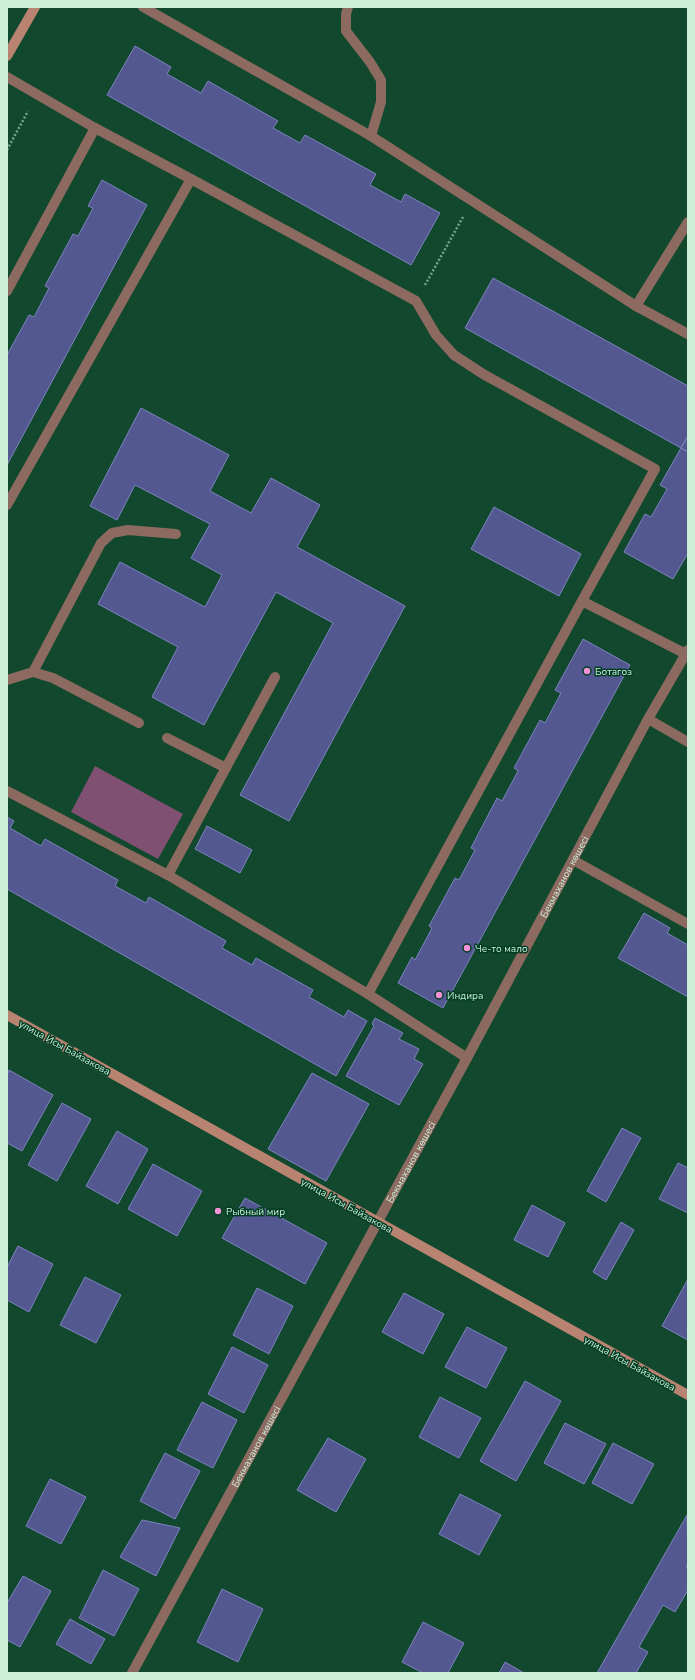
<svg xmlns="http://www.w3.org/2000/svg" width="695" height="1680" viewBox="0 0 695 1680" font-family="'Nunito Sans',sans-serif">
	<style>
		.green { fill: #7f5071 }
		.building { fill: #545891; stroke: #7d83bf }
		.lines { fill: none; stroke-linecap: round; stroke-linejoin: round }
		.path { stroke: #78a38c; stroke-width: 2.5; stroke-dasharray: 2 2; stroke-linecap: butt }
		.lane { stroke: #8c6a5f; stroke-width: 10 }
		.street { stroke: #8c6a5f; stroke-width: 10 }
		.secondary { stroke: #b88371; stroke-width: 10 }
		.poi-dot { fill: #f391d6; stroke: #013d24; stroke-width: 1.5 }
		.labels { text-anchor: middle; stroke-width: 3; stroke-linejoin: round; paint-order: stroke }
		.poi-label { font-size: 10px; fill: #cceed9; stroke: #013d24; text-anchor: start }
		.street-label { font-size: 10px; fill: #cceed9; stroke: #013d24 }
	</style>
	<rect width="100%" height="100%" fill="#11482e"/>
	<path class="green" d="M95 766 183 814 158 859 71 812Z"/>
	<g class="building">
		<path d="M135 46 171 67 167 74 201 93 208 81 278 121 273 128 300 143 305 135 376 174 370 185 401 202 405 194 440 213 411 265 107 95Z"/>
		<path d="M102 180 147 205 7 465V355L29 315 34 317 49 288 45 286 73 234 78 236 93 208 88 206Z"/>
		<path d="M493 278 688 386V436L681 448 465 328Z"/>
		<path d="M141 408 229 455 210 491 251 513 271 478 320 505 297 547 405 606 289 821 240 795 333 623 276 592 204 725 152 697 178 647 98 604 120 562 205 607 222 575 191 558 210 524 135 485 117 520 90 506Z"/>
		<path d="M688 436V452L681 448Z"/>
		<path d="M681 448 688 452V553L673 579 624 552 645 514 651 517 667 489 660 485Z"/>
		<path d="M494 507 581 554 559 596 471 549Z"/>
		<path d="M583 639 630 665 443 1008 398 983 412 957 415 960 432 928 429 926 455 878 459 880 475 850 471 848 497 798 502 801 518 771 514 768 540 720 545 723 561 693 555 690Z"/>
		<path d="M7 817 14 821 10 828 41 846 45 839 118 880 115 886 146 903 149 897 226 941 222 948 252 965 256 958 313 990 309 997 344 1017 348 1010 367 1021 336 1076 7 889Z"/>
		<path d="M207 826 252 850 240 873 195 849Z"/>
		<path d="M644 913 670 928 667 933 688 945V997L618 958Z"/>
		<path d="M375 1018 403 1033 399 1039 419 1049 414 1059 423 1064 399 1105 346 1076 374 1026 372 1024Z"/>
		<path d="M9 1070 53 1095 22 1151 7 1143V1075Z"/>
		<path d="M312 1073 369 1104 326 1181 268 1149Z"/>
		<path d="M62 1103 91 1119 57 1181 28 1165Z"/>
		<path d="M622 1128 641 1138 606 1202 587 1191Z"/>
		<path d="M117 1131 148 1149 118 1204 86 1186Z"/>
		<path d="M678 1163 688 1168V1213L659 1199Z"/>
		<path d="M153 1164 202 1191 177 1236 128 1209Z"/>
		<path d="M245 1198 327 1243 305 1284 222 1238Z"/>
		<path d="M532 1205 565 1223 548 1257 514 1240Z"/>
		<path d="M621 1222 634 1230 606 1280 593 1272Z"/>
		<path d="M18 1246 53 1264 29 1312 7 1300V1267Z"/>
		<path d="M85 1277 121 1295 96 1343 60 1325Z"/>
		<path d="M688 1279V1340L662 1326Z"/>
		<path d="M257 1288 293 1306 269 1354 233 1335Z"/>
		<path d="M404 1293 444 1314 423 1354 382 1332Z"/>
		<path d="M467 1327 507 1348 486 1388 445 1367Z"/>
		<path d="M232 1347 268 1365 244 1413 208 1394Z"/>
		<path d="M525 1381 561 1401 516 1481 480 1461Z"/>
		<path d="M440 1397 481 1418 459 1458 419 1437Z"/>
		<path d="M202 1402 237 1420 213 1468 177 1450Z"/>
		<path d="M565 1423 606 1444 584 1484 544 1463Z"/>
		<path d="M328 1438 366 1459 336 1512 297 1490Z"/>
		<path d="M613 1443 654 1464 632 1504 592 1483Z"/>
		<path d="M165 1453 200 1471 175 1519 140 1501Z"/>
		<path d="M50 1479 86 1497 61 1544 26 1526Z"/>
		<path d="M460 1494 501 1515 479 1555 439 1534Z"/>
		<path d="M687 1515 688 1563 686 1567 688 1568V1590L675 1612 663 1605 639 1647 648 1652 636 1673H597Z"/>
		<path d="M142 1520 180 1528 156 1576 120 1557Z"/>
		<path d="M103 1570 139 1589 114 1636 79 1618Z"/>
		<path d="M23 1576 51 1591 20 1647 7 1640V1603Z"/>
		<path d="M222 1589 263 1609 238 1662 197 1642Z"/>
		<path d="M70 1619 105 1639 91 1664 56 1644Z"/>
		<path d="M423 1622 464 1643 448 1673H423L402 1662Z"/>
		<path d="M505 1662 524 1673H499Z"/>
	</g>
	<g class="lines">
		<g class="path">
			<path d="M7 150 28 111"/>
			<path d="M425 285 463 217"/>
		</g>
		<g class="lane">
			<path d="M143 7 371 136 636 306 688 334"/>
			<path d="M348 7 346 14V31L370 62 381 80V102L371 136"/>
			<path d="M7 77 95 128 191 179 7 505"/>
			<path d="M191 179 416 301 436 335 454 355 483 374 655 469 582 601"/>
			<path d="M7 291 95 128"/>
			<path d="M636 306 688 222"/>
			<path d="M33 672 101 543 112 533 128 530 176 534"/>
			<path d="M7 680 33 672 53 678 139 723"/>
			<path d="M648 719 688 742"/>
			<path d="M167 738 226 768"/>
			<path d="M7 791 168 875 368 994 467 1058"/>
			<path d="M573 860 688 924"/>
			<path d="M168 875 275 677"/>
			<path d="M368 994 582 601 686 654"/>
		</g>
		<path class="street" id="s1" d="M132 1673 467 1058 648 719 688 650"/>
		<g class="secondary">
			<path d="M7 56 35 7"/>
			<path d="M7 1015 688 1395"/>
		</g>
	</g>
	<g class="poi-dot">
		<circle cx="587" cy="671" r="4"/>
		<circle cx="467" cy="948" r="4"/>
		<circle cx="439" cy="995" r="4"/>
		<circle cx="218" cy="1211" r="4"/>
	</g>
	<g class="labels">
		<g class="poi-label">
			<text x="595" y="675">Ботагоз</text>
			<text x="475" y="952">Че-то мало</text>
			<text x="447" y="999">Индира</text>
			<text x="226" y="1215">Рыбный мир</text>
		</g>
		<g class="street-label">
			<text dy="4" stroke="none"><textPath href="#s1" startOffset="906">Бекмаханов көшесі</textPath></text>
			<text transform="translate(65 1047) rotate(29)" y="4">улица Исы Байзакова</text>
			<text dy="4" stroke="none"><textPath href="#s1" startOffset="582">Бекмаханов көшесі</textPath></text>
			<text transform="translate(347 1205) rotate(29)" y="4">улица Исы Байзакова</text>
			<text transform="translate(630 1363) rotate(29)" y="4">улица Исы Байзакова</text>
			<text dy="4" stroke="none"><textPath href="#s1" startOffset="258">Бекмаханов көшесі</textPath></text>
		</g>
	</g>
	<rect width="695" height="1680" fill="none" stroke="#cceed9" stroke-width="16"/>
</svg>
